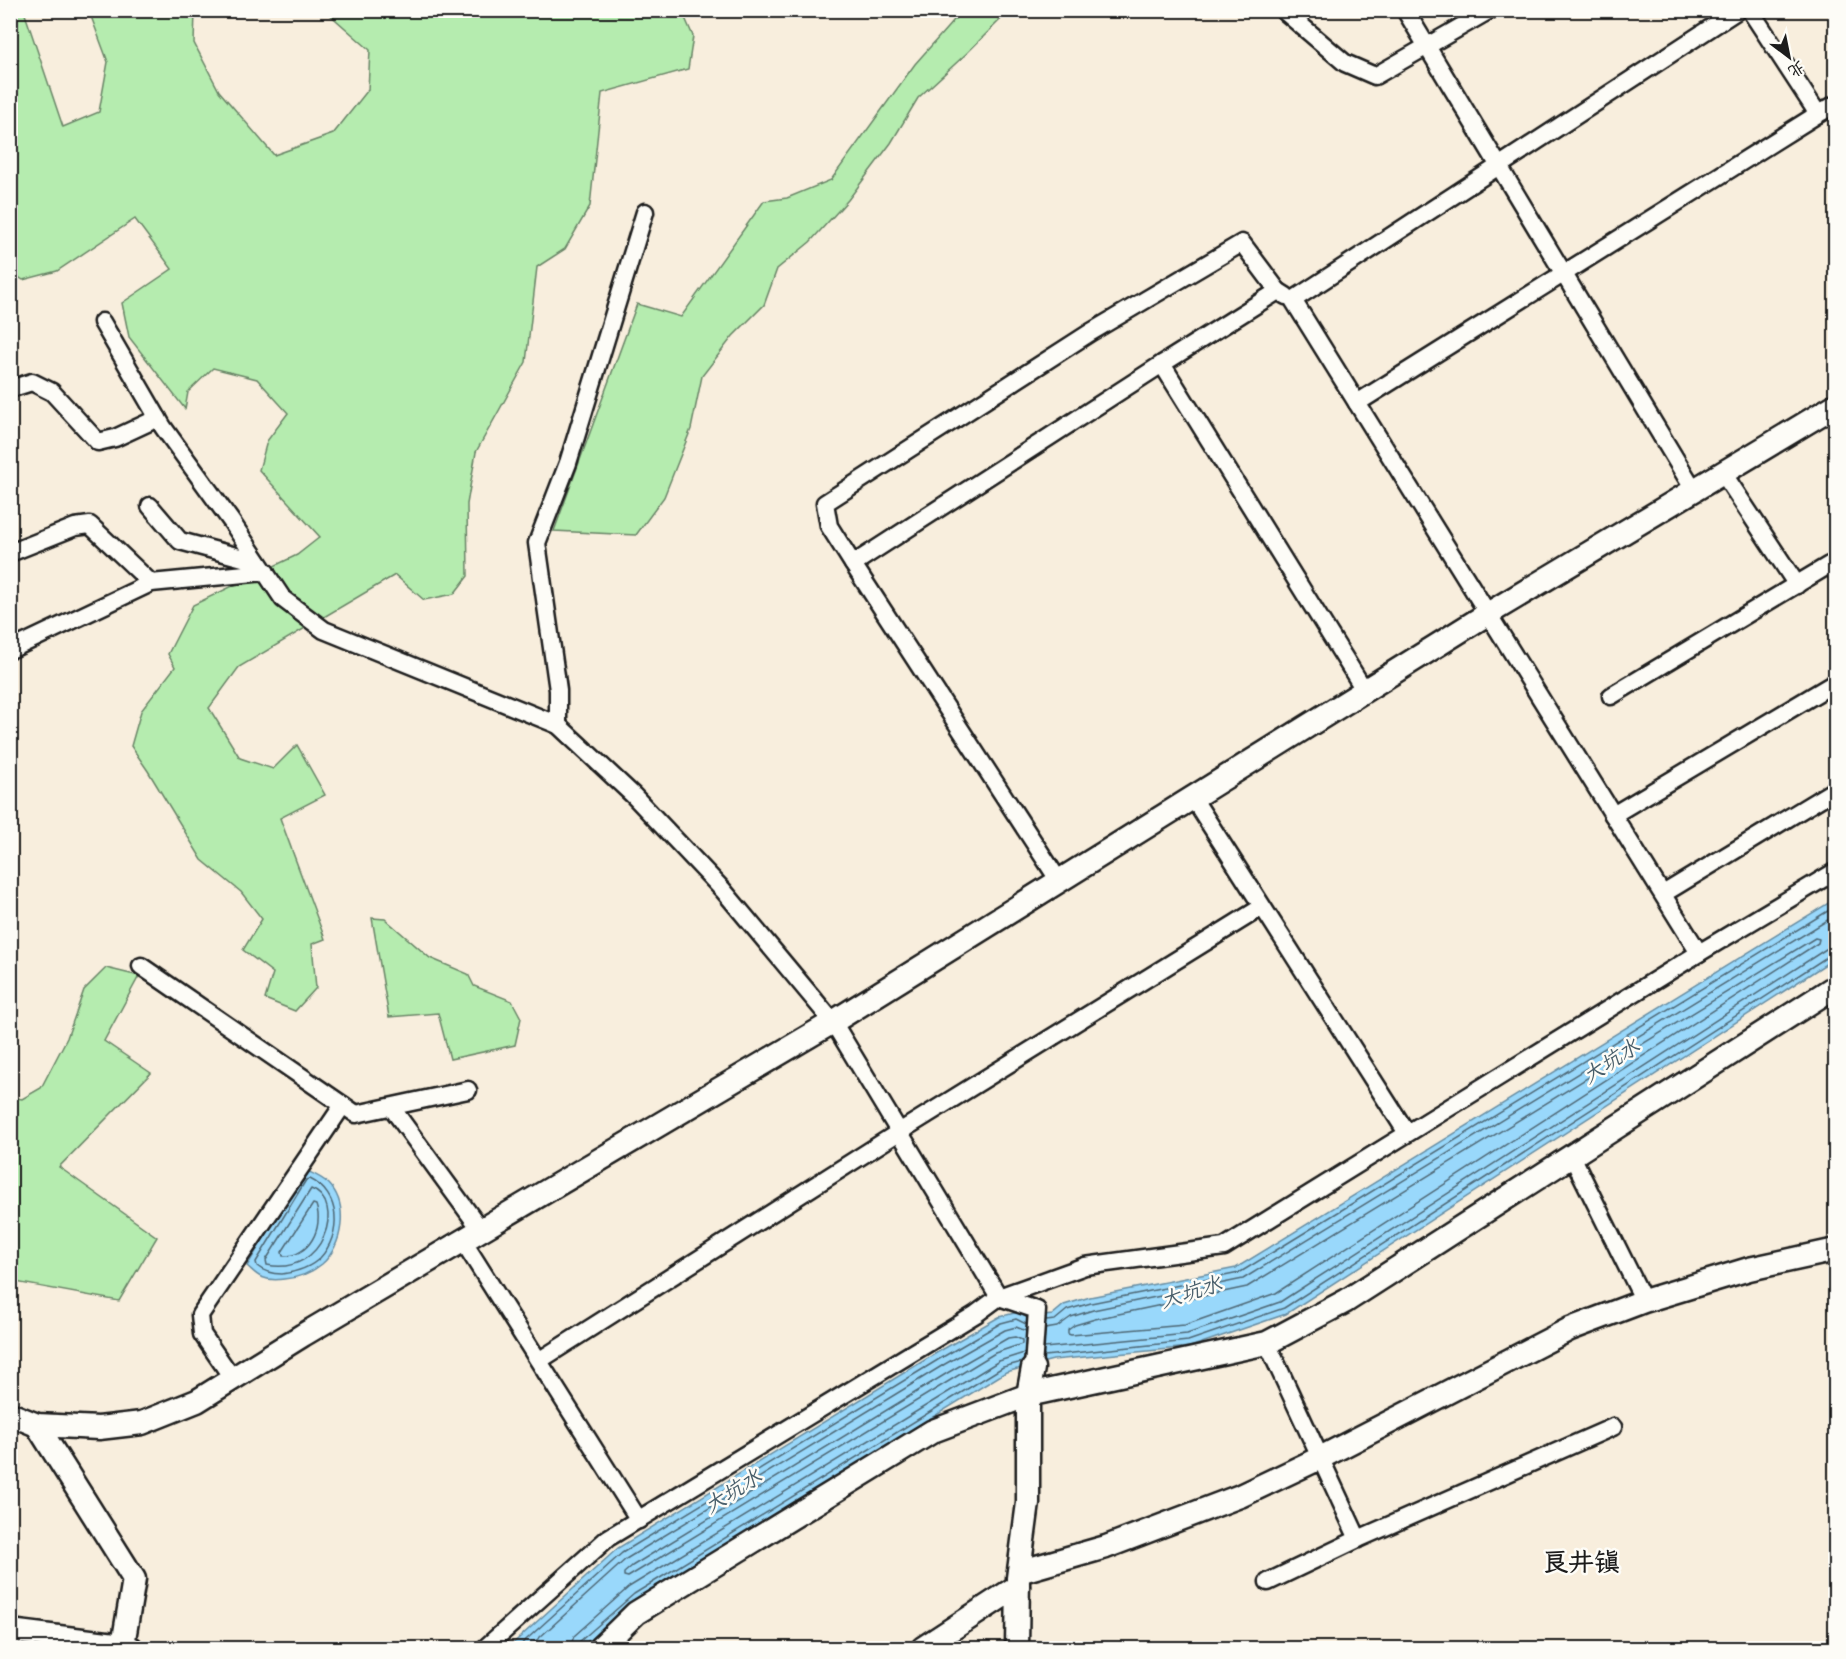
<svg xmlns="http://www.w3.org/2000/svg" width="1846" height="1659" viewBox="0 0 1846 1659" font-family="Itim,'LXGW WenKai TC',sans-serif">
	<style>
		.green { fill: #b5ecaf; stroke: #688466; stroke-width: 1.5 }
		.water { fill: #99d8fb; stroke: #678da2; stroke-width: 1.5 }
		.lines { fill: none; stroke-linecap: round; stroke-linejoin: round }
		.shore { stroke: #4e6775; stroke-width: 1.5 }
		.street-casing { stroke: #1c1c1c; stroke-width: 21 }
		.secondary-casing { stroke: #1c1c1c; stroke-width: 27 }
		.street { stroke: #fdfcf7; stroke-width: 16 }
		.secondary { stroke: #fdfcf7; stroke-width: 22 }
		.labels { text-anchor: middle; stroke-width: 5; stroke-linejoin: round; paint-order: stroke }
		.water-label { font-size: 21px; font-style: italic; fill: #485e6a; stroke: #fdfcf7 }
		.district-label { font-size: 26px; font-weight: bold; fill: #1c1c1c; stroke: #fdfcf7 }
	</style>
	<rect width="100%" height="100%" fill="#f8eedd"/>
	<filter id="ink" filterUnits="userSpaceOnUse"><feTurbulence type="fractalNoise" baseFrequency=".0167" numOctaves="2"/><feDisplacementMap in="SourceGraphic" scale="12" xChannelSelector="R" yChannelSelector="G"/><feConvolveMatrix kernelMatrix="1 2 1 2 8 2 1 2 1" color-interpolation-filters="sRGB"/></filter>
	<g filter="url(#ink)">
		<g class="green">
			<path d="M127 10 129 12 132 10 203 11 195 12 194 43 219 91 274 155 333 134 368 90 370 50 328 13 316 11 469 10 495 16 544 10H616L619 12 682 11 693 36 688 69 602 93 590 206 565 249 537 267 526 362 476 452 467 504 468 576 454 594 424 600 395 575 239 667 209 708 240 758 273 769 297 745 325 795 280 818 325 939 312 944 316 988 295 1011 265 999 273 973 243 950 262 919 241 892 202 860 148 771 131 746 141 711 175 667 168 654 193 605 297 555 320 537 259 470 267 441 288 413 257 379 213 368 188 392 185 409 129 337 122 303 172 269 135 219 57 271 23 280 11 272 10 12 24 11 63 127 99 112 108 62 89 11Z"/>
			<path d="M962 11H1009L966 54 918 98 891 143 848 200 810 242 777 269 764 305 733 336 702 376 691 429 664 497 636 535 554 531 637 304 681 317 764 201 787 198 831 180 915 64Z"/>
			<path d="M372 918 385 919 430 958 468 974 474 986 512 1001 521 1018 515 1045 450 1059 438 1013 389 1017Z"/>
			<path d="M106 968 139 976 104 1041 151 1073 59 1167 157 1237 119 1301 10 1281 11 1097 22 1099 41 1088 67 1038 84 990Z"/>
		</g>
		<g class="water">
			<path d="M1835 899V958L1286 1314 1190 1347 1053 1360 1006 1372 637 1599 580 1648H508L618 1548 938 1352 999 1317 1018 1312 1027 1318 1052 1315 1064 1305 1090 1297 1236 1268Z"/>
			<path d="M305 1170C314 1174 322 1177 329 1184 349 1205 343 1246 322 1264 311 1273 298 1278 284 1279 277 1280 268 1280 261 1277 256 1275 251 1269 247 1266Z"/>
		</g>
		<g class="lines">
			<g class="shore">
				<path d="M1815 938 1819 939 1818 943 1276 1293 1185 1325 1071 1335 1068 1334V1330L1075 1325 1095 1319 1247 1287Z"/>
				<path d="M310 1179C341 1194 342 1234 320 1258 310 1268 296 1272 282 1274 272 1274 264 1272 257 1266L256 1262 306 1180Z"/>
				<path d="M311 1189C346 1201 325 1277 267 1265L266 1260Z"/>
				<path d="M313 1204 316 1205C324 1228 309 1257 283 1256L282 1252Z"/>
				<path d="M1046 1321 1055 1320 1067 1310 1091 1303 1239 1273 1836 906"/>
				<path d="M1045 1329 1057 1327 1071 1317 1093 1310 1243 1279 1836 915"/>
				<path d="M1015 1337 1022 1340V1344L995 1353 628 1577 624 1576V1573L632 1566 949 1372 1008 1338Z"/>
				<path d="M1044 1348 1187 1334 1280 1302 1826 949 1836 946"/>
				<path d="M1044 1356 1188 1341 1284 1308 1830 955 1836 954"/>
				<path d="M517 1648 622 1553 941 1358 1001 1323 1016 1319 1026 1324"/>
				<path d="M528 1648 626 1559 945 1364 1005 1330 1016 1327 1026 1331"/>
				<path d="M570 1648 574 1636 629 1587 999 1361 1024 1353"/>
				<path d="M577 1648 579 1642 634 1594 1003 1367 1022 1362"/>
			</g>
			<defs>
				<g id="street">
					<path d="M1283 10 1345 63 1375 76 1490 10"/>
					<path d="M1405 10 1694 490"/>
					<path d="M1750 10 1818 114 1836 104"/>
					<path d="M102 322 163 427 231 521 283 599 324 630 558 725 633 795 723 890 833 1022 999 1297 1037 1310 1033 1368"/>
					<path d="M1162 364 1278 291 1286 296"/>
					<path d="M10 389 32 382 52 392 98 442 115 438 158 418"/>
					<path d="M1357 403 1818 114"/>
					<path d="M1723 473 1797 585"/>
					<path d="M150 506 180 541 258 562"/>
					<path d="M10 553 75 527 90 525 151 583 266 572"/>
					<path d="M853 564 1162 364 1365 691"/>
					<path d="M10 650 151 583"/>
					<path d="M1611 696 1829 565 1836 572"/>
					<path d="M558 725V690L537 543 568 463 645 212"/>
					<path d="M1193 798 1407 1133"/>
					<path d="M1613 815 1836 682"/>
					<path d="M1059 881 853 564 829 526 825 503 1091 332 1242 243 1278 291"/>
					<path d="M1663 894 1836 789"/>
					<path d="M1699 953 1293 300 1738 10"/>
					<path d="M141 966 356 1114 468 1090"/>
					<path d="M392 1108 481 1230"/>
					<path d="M1572 1156 1644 1301"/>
					<path d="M463 1241 639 1520"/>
					<path d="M1267 1343 1358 1539"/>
					<path d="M540 1360 899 1132 1262 907"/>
					<path d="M233 1379 202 1334 200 1315 343 1105"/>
					<path d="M1268 1582 1358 1539 1613 1427"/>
					<path d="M485 1648 608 1538 976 1314 999 1297 1085 1266 1224 1247 1699 953 1836 871"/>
				</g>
				<g id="secondary">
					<path d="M10 1414 37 1425 99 1428 142 1423 197 1401 303 1335 833 1022 1481 618 1836 405"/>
					<path d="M37 1425 134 1579 123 1645 131 1648"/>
					<path d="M1019 1572 1106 1547 1240 1496 1320 1458 1570 1329 1644 1301 1749 1269 1836 1250"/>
					<path d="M10 1631 123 1645"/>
					<path d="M600 1648 636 1613 933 1431 1028 1395 1267 1343 1346 1301 1836 986"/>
					<path d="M923 1648 1018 1586"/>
					<path d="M1017 1648 1018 1578 1028 1503V1395L1033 1368"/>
				</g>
			</defs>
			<use href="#street" class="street-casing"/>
			<use href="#secondary" class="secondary-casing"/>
			<use href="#street" class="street"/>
			<use href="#secondary" class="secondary"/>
		</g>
	</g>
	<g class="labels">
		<g class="water-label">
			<text transform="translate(1611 1061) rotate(-33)" y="7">大坑水</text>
			<text transform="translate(1191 1292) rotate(-17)" y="7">大坑水</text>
			<text transform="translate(733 1491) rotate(-32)" y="7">大坑水</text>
		</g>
		<g class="district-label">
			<text x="1581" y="1571">良井镇</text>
		</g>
	</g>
	<rect width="1846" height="1659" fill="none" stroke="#fdfcf7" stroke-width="36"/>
	<rect x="18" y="18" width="1810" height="1623" fill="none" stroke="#1c1c1c" stroke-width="2" filter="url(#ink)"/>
	<g transform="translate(1789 57) rotate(148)" stroke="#fdfcf7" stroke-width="4.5" paint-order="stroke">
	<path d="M0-4.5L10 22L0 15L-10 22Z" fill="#1c1c1c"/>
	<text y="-9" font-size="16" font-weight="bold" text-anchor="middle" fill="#1c1c1c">北</text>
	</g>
</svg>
